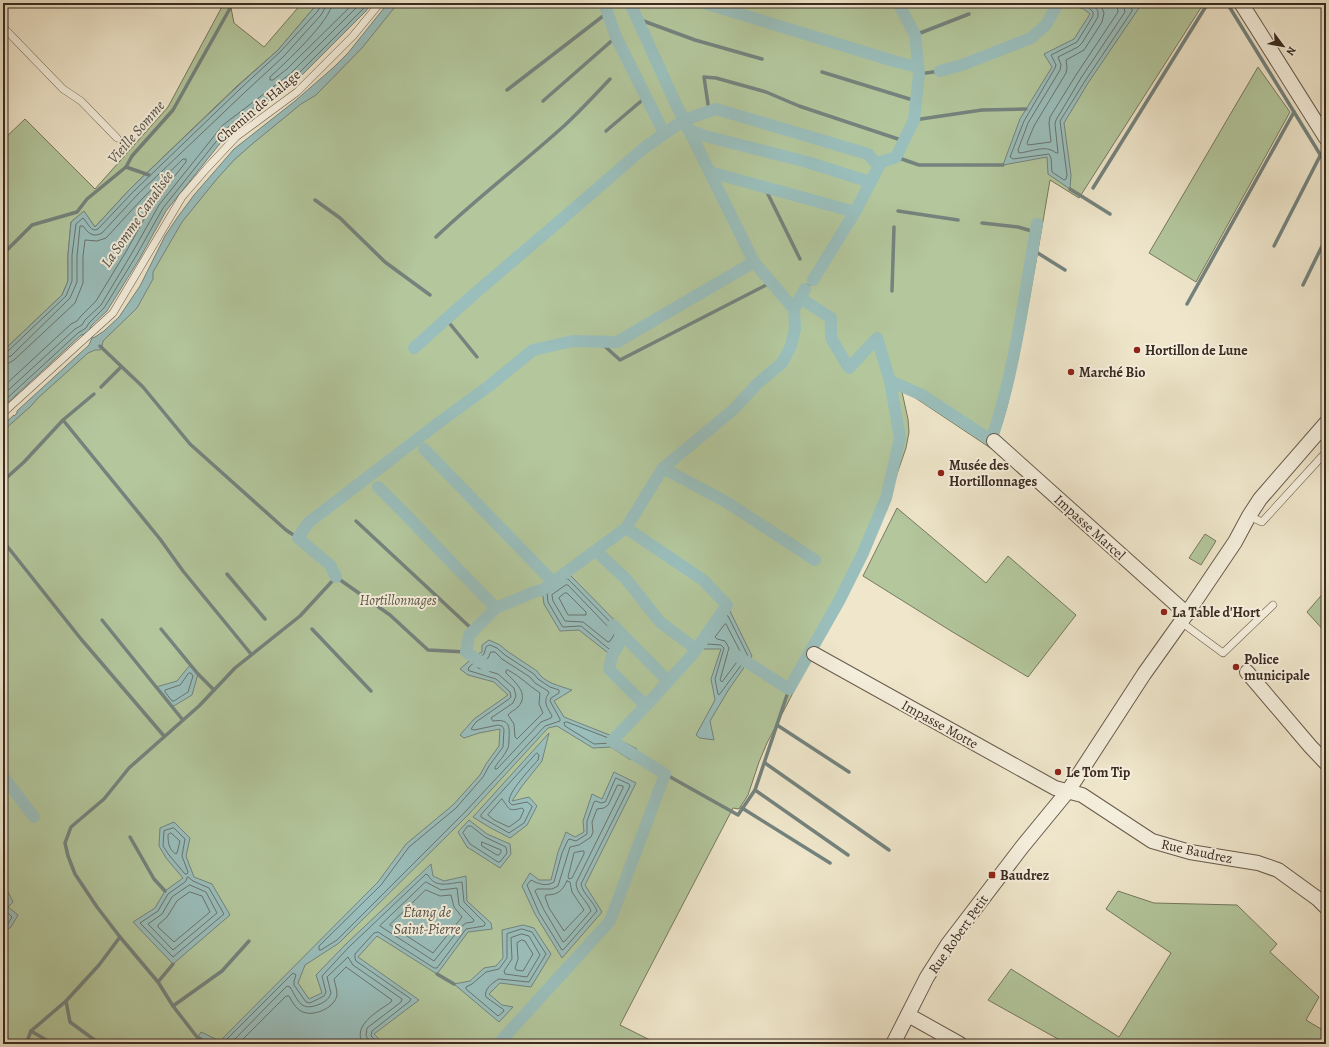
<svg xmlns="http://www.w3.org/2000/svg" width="1329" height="1047" viewBox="0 0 1329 1047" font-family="Alegreya,serif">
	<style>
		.green { fill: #b3c69c; stroke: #77785f }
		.water { fill: #9abebb; stroke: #74837e }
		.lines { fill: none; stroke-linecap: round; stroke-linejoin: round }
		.shore { stroke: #6a746e; stroke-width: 1 }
		.stream { stroke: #74837e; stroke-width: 3.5 }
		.canal { stroke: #9abebb; stroke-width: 12 }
		.lane-casing { stroke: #685a4c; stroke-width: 8 }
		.street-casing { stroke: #685a4c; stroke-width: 16 }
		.lane { stroke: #f5efdd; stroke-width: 7 }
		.street { stroke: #f5efdd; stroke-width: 14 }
		.poi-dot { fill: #8f2418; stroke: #f5efdd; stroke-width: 1.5 }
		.labels { text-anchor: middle; stroke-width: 4; stroke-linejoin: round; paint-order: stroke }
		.street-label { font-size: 14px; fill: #3b2b22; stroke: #f5efdd }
		.poi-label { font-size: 14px; font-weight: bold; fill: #3b2b22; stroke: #f5efdd; text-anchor: start }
		.park-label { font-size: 14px; font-style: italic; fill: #595240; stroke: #f5efdd }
		.water-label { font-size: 15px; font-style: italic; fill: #535048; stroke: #f5efdd }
	</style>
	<rect width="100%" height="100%" fill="#efe6cb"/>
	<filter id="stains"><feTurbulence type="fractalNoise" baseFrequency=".005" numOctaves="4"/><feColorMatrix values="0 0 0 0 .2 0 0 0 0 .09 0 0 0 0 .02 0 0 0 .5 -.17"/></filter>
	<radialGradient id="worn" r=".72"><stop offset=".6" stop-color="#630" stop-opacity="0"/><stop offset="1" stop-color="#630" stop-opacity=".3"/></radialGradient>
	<g class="green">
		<path d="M224 3H230L234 23 264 47 302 3H318L278 50 237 86 131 188 95 227 84 212 71 222 68 255V281L62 295 3 351V140L25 119 95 189 168 107Z"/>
		<path d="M392 3H1204L1079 198 1050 180C1041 233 1032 286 1022 338 1014 376 1008 414 992 449L908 393 902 392 908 419 909 432 906 448 890 494 864 552 810 660 767 743 759 762 748 795 739 809 733 808 620 1025 658 1044H3V428L126 314 167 236 238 148 314 89 357 46Z"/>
		<path d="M1258 67 1290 112 1196 282 1149 253Z"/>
		<path d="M897 508 986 583 1008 556 1076 615 1028 677 951 631 863 576Z"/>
		<path d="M1205 534 1216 541 1201 565 1189 558Z"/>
		<path d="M1326 590V633L1307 612Z"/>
		<path d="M1118 891 1154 903 1237 905 1277 944 1270 952 1319 997 1306 1020 1326 1032V1044H1067L988 1000 1011 969 1119 1037 1171 953 1106 909Z"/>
	</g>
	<g class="water">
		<path d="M318 3H372L366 11 296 81 230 131 166 211 140 258 107 311 91 326 90 331 85 334 81 335 3 407V351L62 295 68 281V255L71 222 84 211 95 227 131 188 238 86 278 50Z"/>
		<path d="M388 3H398L362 48 316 95 301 104 251 145 234 160 216 180 182 222 153 272V279L137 308 103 341 102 347 100 350H95L88 353 38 398 31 406 3 431V425L14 415V416L17 413V411L89 345 92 338 95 337 104 331 119 317 140 286 165 236 177 218 194 195 234 149 295 101 334 67 348 53Z"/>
		<path d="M1088 3H1129L1139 8 1088 83 1064 123 1071 175 1070 189 1048 174 1047 157 1003 165 1020 119 1052 67 1044 54 1074 39 1090 14 1081 7Z"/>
		<path d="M570 575 628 634 624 637 612 656 579 630 560 631 544 604 542 590 563 576Z"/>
		<path d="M727 605 752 656 729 689 710 721 714 740 700 738 696 735 715 700 711 679 721 649H696Z"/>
		<path d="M489 640 500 645 507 651 537 671C544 683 560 686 572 690L554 701 564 717 612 736 637 749 631 760 611 747 593 748 557 726 548 728 468 815 339 943 305 965 298 983 309 999 322 993 316 975 346 944 431 864 433 876 444 881 466 876 467 901 491 923 492 929 468 932 437 974 377 936 358 957 419 1000 374 1034 384 1044H193L201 1032 220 1041 378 882 406 844 453 805 480 775 486 764 499 746 500 729 479 733 464 738 460 735 474 719 508 695 494 682 468 675 460 669 476 655 482 652V645Z"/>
		<path d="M190 665 198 674 192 695 172 707 156 687 177 681Z"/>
		<path d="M549 733 542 761 522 786 512 801 529 797 537 806 527 825 510 838 489 827 473 817Z"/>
		<path d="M614 772 636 783 585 885 602 912 562 958 535 914 522 886 530 873 539 880H551L558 852 566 832 575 837 584 832 583 821 592 794 602 799Z"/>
		<path d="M3 817 7 820V860L3 863Z"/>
		<path d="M469 820 487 834 510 844 511 854 500 868 467 847 458 832Z"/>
		<path d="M174 822 190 838 186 856 194 877 212 884 230 915 173 964 133 922 155 908 165 891 183 878 166 858 159 846 160 828Z"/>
		<path d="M3 891 8 892 13 902 8 907 18 915 11 927 3 932Z"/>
		<path d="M523 925 534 928 551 954 531 987 500 983 489 994 502 1005 513 1007 499 1022 454 984 470 981 484 968 496 966 503 958 502 930Z"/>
	</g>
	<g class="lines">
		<g class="shore">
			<path d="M332 3C332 20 284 64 270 77V80H273L287 69 354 3"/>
			<path d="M1089 3V8L1093 12V16L1077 42 1051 55 1056 65 1055 68 1024 121 1010 157 1013 159 1049 154 1051 158 1052 172 1064 180 1066 179 1067 175 1060 121 1085 81 1132 11V9L1129 6 1128 3"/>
			<path d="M1094 3V6L1098 11V17L1082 43 1078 47 1058 57 1061 65 1060 70 1028 123 1018 150 1019 153C1031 152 1046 144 1056 153H1058L1055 124 1056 120 1081 78 1125 12 1123 3"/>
			<path d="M1100 3 1104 13 1102 22 1084 50 1066 60 1067 68 1066 73 1034 126 1027 143 1028 145 1051 142 1049 123 1050 117 1076 75 1118 12 1117 3"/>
			<path d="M3 353 7 352 66 296 72 281V255L76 224 83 218C88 223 91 233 98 229L134 191 240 89 280 52 317 12 321 6V3"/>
			<path d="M3 358 11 356 70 298 77 282V256L80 226H83C88 233 93 238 102 233L138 194 244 93 284 56 321 15 325 8 326 3"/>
			<path d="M3 364 9 363 14 360 75 303 83 283V256L85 240 97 241 106 238 142 199 183 159H186V162L153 203 127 250 96 301 81 316 77 321 71 324 3 387"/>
			<path d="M3 395 75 329 82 325 85 320 101 305 132 253 159 205 223 125 290 74 361 3"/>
			<path d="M3 402 78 333 86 328 89 323 104 308 136 256 163 208 227 128 294 78 363 9 367 3"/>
			<path d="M568 579 620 632V634L612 649H609L581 626 563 627 562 626 548 602 547 593 564 580Z"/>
			<path d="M566 585H568L614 633V635L610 641 608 642 583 622 565 621 553 601 552 595Z"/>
			<path d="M565 593H567L586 612V615H568L559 598Z"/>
			<path d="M725 615 728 616 748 656 719 695 718 694 715 679 724 648 721 645 707 644 706 642Z"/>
			<path d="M726 624 742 655 722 682 720 680 729 648 725 641 717 639 715 637 724 625Z"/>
			<path d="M490 645 497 648 505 655 534 674 538 679 550 687 559 690V693L551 698 550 701 560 719V721L545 726 465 812 337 940 321 950H319V946L381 885 409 847 456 808 483 777 489 766 503 747 504 729 502 726 498 725 474 730 471 729 476 722 509 699 511 697 510 692 496 679 470 671 468 670 469 667 484 654 486 647Z"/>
			<path d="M491 652H495L502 659 530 677 535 683 548 691 549 693C542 702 548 708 552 716L551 718 541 722 497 769H495V767C499 761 504 756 507 750 509 747 509 742 509 738 510 724 508 719 493 721L491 718 513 703 516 696 514 688 498 674 478 668V665L488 658Z"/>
			<path d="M508 670C520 676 529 686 540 693L539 704 543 713 517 739 515 737 514 724 508 715C510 712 515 710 518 707 530 694 515 682 506 673V671Z"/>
			<path d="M189 673H191L193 676 188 692 174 701H172L165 692V690L180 685Z"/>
			<path d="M567 722 611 739 612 742 611 743 594 744 565 726 564 723Z"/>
			<path d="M537 753 539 755 538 760C531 768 508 792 509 802L512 805 527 802 532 806V807L524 823 509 833 481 817V815Z"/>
			<path d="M616 778 629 784 630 786 581 884C583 894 594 902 597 911L564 949 562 950 539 913 527 885 531 880C539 884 546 887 554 882L562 853 568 840 569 839 576 841 587 834V821L594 802 596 801 601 803 605 802Z"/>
			<path d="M618 785 623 786V788L576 883C576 894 588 901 591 911L565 941 563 942 544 910 535 891 537 889H552L558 886 570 847 579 845 591 837 593 832 592 822 597 809 604 808 608 805Z"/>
			<path d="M502 799C510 809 507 812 522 808L524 810 520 819 509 827 494 820 488 815Z"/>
			<path d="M468 826H471L485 837 506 847 507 853 500 862H498L470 844 463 833Z"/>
			<path d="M174 828 185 839 182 856 188 872 187 874H185L169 855 163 846 164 831Z"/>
			<path d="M171 833 180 841 177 853 176 854C169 850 168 843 168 835Z"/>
			<path d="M482 842 501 850V852L499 855H497L482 846Z"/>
			<path d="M582 851H584V854L572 878 569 879 568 877 574 853Z"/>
			<path d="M188 877 193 881 209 888 224 914 173 957 140 923 158 911 168 894 185 882Z"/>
			<path d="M567 881 570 882 572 892 584 910 564 931 549 908 545 897 546 895C558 895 562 891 567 881Z"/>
			<path d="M426 882 441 890 457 888 459 905 474 920 473 922 466 923 462 926 434 961 380 926Z"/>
			<path d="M190 885 206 892 217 913 173 950 148 924 162 914 172 897Z"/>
			<path d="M426 890 440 896 451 895 454 907 462 917 433 953 390 925Z"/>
			<path d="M190 892 202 896 210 912 174 942 158 927V925L167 917 177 901Z"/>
			<path d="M3 895 6 896 7 900 4 906V909L12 917 8 924 3 927"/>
			<path d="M522 929 532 932 546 954 529 982 499 979C493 982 483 990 486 997L504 1010 503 1012 498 1016 466 989V987L472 984 486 972 499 969 507 958V934Z"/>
			<path d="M522 934 529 936 540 955 527 977 505 974 504 971 512 959 511 938Z"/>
			<path d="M522 940 525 941 533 954 523 971 516 970 515 968 518 959 517 943Z"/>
			<path d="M222 1044 293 973 296 975 294 981V985L306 1002 310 1003 324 996 326 992 322 976 349 947 426 874 428 875C435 889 450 883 462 882L464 902 485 923V925L484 926 466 929 437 968H434L378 932 374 933 355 954V958L356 961 411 999 410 1001 372 1031 371 1036 379 1044"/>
			<path d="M230 1044 287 986 290 987C299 1002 301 1012 320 1004 326 1001 329 999 331 993L327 977 348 957 353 965 402 999 401 1002 367 1028 366 1036 372 1044"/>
			<path d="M238 1044 286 996H289C292 1001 295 1008 301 1011 312 1018 335 1008 337 995 337 989 335 984 334 979L346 967 392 1000 391 1002C379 1011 351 1025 363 1044"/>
		</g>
		<g class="stream">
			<path d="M1079 3 1081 7"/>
			<path d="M1227 3 1326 164"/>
			<path d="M638 19 695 40 762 59"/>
			<path d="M915 35 969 14"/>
			<path d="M822 72 916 101"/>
			<path d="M919 74 940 71"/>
			<path d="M507 90 607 13"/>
			<path d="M543 101 616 37"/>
			<path d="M709 111 704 77 716 78 766 92 799 106 904 141"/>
			<path d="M914 120 982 110 1026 109"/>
			<path d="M606 131 647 96"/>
			<path d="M896 157 919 165H1003"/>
			<path d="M126 167 149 175"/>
			<path d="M764 186 800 259"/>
			<path d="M1093 188 1208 3"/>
			<path d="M1070 189 1110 214"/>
			<path d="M315 200 340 218 385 262 430 295"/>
			<path d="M898 211 958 220"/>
			<path d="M982 223 1018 227 1035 232"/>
			<path d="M436 237C477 198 523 163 565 125 580 111 595 95 610 79"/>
			<path d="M1274 246 1320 156"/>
			<path d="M1033 250 1065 270"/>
			<path d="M3 254 32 225 77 212 87 199 126 167 132 156 173 110 233 3"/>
			<path d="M1303 285 1326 238"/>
			<path d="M805 289 813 280"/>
			<path d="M892 291 894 227"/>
			<path d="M1187 304 1294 112"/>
			<path d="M446 319 477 357"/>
			<path d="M599 341 620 360 772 282"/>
			<path d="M100 346 143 387 190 444 286 530 298 538"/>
			<path d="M101 387 121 367"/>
			<path d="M63 420 160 539 183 571 251 654"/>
			<path d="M3 481 24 462 63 420 94 394"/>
			<path d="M356 521 473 630"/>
			<path d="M3 541 81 639 164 736"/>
			<path d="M227 574 265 619"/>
			<path d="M102 620 182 719"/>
			<path d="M161 629 198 674 214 690"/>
			<path d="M312 629 371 691"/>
			<path d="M777 725 849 772"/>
			<path d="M765 763 889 850"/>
			<path d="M665 774 738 815 755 790 789 689"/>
			<path d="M755 790 848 855"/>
			<path d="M742 808 830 863"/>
			<path d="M130 837 154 879 165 891"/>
			<path d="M437 974 454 984"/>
			<path d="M158 982 173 964"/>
			<path d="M173 1006 222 971 249 941"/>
			<path d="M31 1031 53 1044"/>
			<path d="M201 1039 197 1037 173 1006 158 982 120 937 97 907 75 874 68 856 65 843 71 827 104 799 129 768 199 706 235 668 300 616 336 577 390 615 428 650 466 652"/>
			<path d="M26 1044 31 1031 66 1001"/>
			<path d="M100 1044 70 1022 66 1001 99 965 120 937"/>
		</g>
		<g class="canal">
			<path d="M604 3 616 37 664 133"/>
			<path d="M630 3 674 100 754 262 794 309 805 289"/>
			<path d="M704 3 897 62 918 67"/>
			<path d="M940 71 962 65 1031 38 1046 25 1058 3"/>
			<path d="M689 130 705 136 807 162 870 182"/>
			<path d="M710 172 855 212"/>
			<path d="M813 280 855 212 881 162 896 157 914 120 919 74 915 35 898 3"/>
			<path d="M414 348 473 295 562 219 644 148 684 120 716 109 868 154 875 162H881"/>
			<path d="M890 381 922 395 989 439 992 438C1015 369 1024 296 1037 224"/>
			<path d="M424 449 553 582"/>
			<path d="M663 468 728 503 815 560"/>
			<path d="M378 487C418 526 456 568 496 608"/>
			<path d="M596 551 626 579 660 622 696 649"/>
			<path d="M336 577 330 565 298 538 308 523 437 424 489 386 533 350 573 341 617 342 754 262"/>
			<path d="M613 625 668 681"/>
			<path d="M623 637 612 656 609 669 646 706"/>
			<path d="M734 654 789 689 839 601 863 553 886 498 900 438 890 381 877 338 849 368 831 338V318L800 298"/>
			<path d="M487 666 466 652 469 635 496 608 534 592 542 590 626 528"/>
			<path d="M3 776 34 817"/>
			<path d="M498 1044 610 921 665 774 612 741 653 698 693 654 727 605 703 580 626 528 663 468 733 410 758 383 782 363 791 346 795 329 794 309"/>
		</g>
		<defs>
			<g id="lane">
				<path d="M3 27 63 89 81 101 117 138"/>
				<path d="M3 413 113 313 182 197 207 168 236 137 297 92 353 36 380 3"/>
				<path d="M1249 516 1262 522 1326 452"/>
				<path d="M1181 622 1223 653 1273 605"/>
			</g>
			<g id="street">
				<path d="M1241 3 1326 138"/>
				<path d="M994 441 1187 614"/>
				<path d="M814 654 1055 788 1082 795 1152 841 1190 852 1258 863 1278 870 1318 899 1326 907"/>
				<path d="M1247 672 1310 746 1326 763"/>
				<path d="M908 1015 960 1044"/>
				<path d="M893 1044 927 977 948 944 1022 847 1068 791 1144 674 1181 622 1235 542 1249 516 1260 499 1326 423"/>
			</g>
		</defs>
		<use href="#lane" class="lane-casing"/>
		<use href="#street" class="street-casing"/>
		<use href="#lane" class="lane"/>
		<use href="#street" class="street"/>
	</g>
	<g class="poi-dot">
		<circle cx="1137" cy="350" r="4"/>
		<circle cx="1071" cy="372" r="4"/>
		<circle cx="941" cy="473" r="4"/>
		<circle cx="1164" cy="612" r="4"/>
		<circle cx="1236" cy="667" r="4"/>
		<circle cx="1058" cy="772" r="4"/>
		<rect x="988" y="871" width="8" height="8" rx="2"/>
	</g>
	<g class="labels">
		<g class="street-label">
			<text transform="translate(258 106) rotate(-40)" y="5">Chemin de Halage</text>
			<text transform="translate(1090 527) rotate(42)" y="5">Impasse Marcel</text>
			<text transform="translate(940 724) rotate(29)" y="5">Impasse Motte</text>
			<text transform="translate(1197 851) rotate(12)" y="5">Rue Baudrez</text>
			<text transform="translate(958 934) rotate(-55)" y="5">Rue Robert Petit</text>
		</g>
		<g class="poi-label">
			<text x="1145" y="355">Hortillon de Lune</text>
			<text x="1079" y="377">Marché Bio</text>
			<text x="949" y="470">Musée des<tspan x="949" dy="16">Hortillonnages</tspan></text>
			<text x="1172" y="617">La Table d'Hort</text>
			<text x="1244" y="664">Police<tspan x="1244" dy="16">municipale</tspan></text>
			<text x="1066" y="777">Le Tom Tip</text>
			<text x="1000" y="880">Baudrez</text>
		</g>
		<g class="park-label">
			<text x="398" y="605">Hortillonnages</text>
		</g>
		<g class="water-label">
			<text transform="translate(136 132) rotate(-49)" y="5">Vieille Somme</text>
			<text transform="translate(137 219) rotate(-55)" y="5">La Somme Canalisée</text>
			<text x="427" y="917">Étang de<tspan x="427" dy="17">Saint-Pierre</tspan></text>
		</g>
	</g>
	<rect width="1329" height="1047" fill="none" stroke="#efe6cb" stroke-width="16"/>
	<rect x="4" y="4" width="1321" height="1039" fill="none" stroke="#3b2b22" stroke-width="2"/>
	<rect x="8" y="8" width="1313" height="1031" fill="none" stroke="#3b2b22"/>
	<g transform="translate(1283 46) rotate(122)" stroke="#f5efdd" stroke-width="3" paint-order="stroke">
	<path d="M0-3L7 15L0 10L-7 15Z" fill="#3b2b22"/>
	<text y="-6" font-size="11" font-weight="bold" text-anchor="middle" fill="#3b2b22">N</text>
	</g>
	<rect width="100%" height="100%" filter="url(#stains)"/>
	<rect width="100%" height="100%" fill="url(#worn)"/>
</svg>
